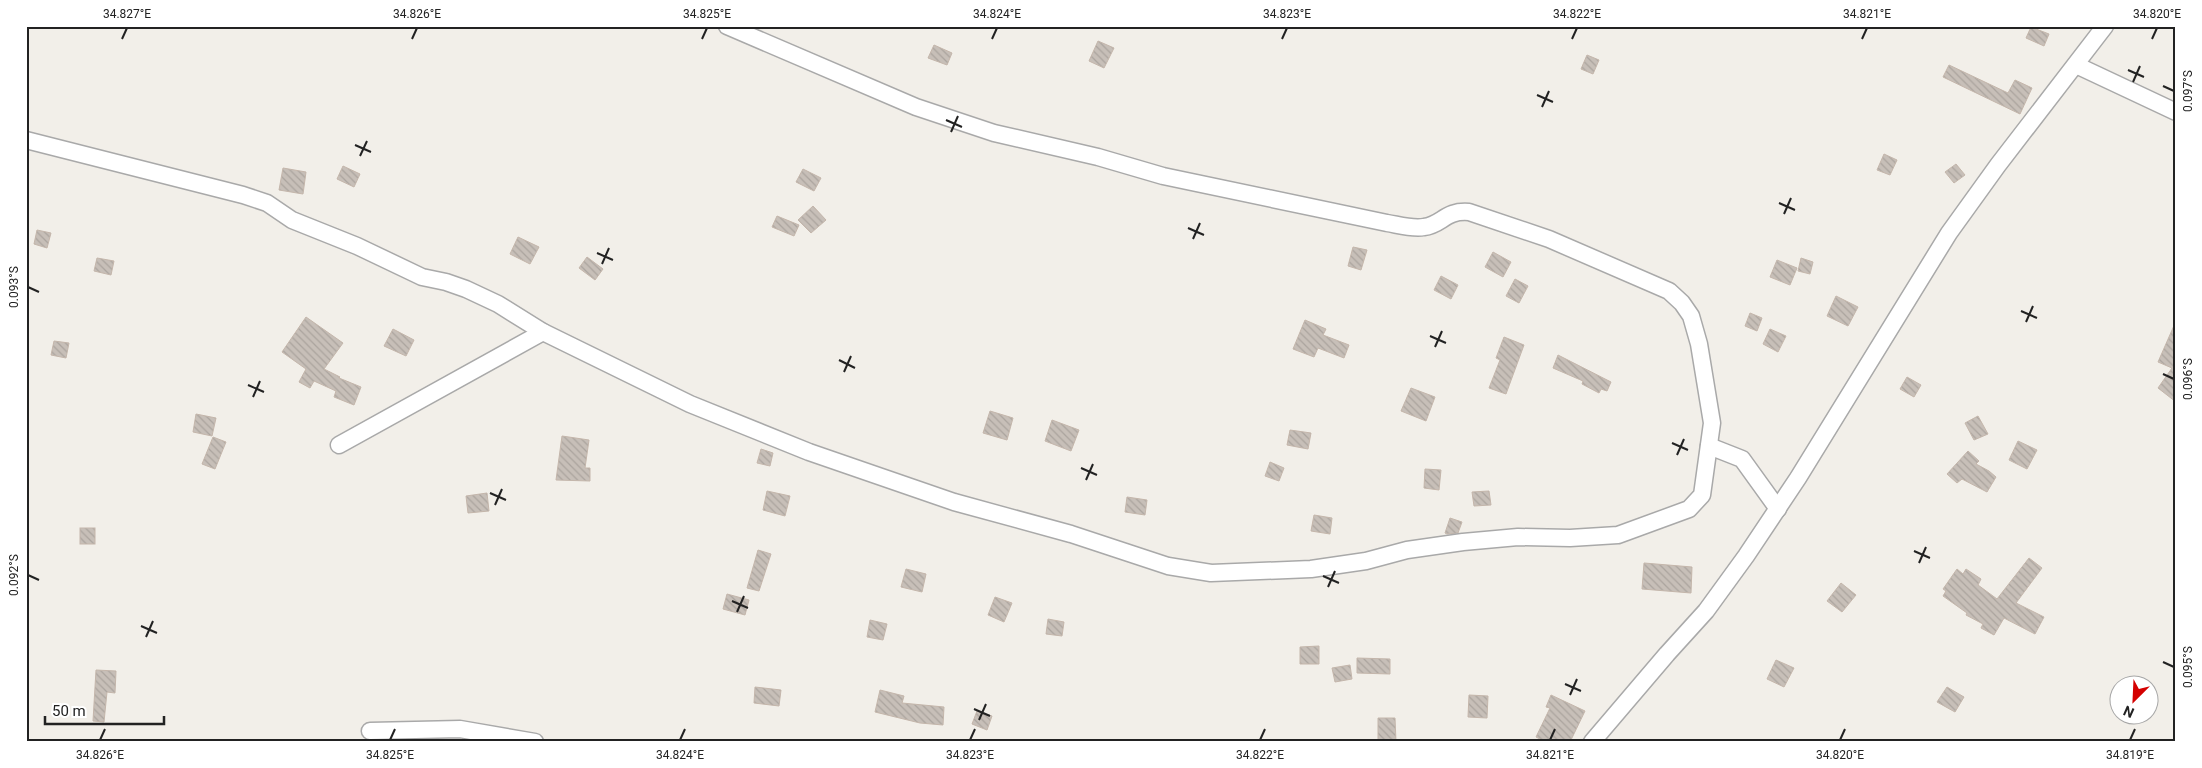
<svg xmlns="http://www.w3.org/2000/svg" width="2202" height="768" viewBox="0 0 2202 768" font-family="Roboto,sans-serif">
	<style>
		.building { fill: url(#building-back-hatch); stroke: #c4b6ab }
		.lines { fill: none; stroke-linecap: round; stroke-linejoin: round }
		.street-casing { stroke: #a9a9a9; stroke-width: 19 }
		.street { stroke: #fff; stroke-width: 16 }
		.ticks { fill: none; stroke: #222; stroke-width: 2 }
		.neatline { fill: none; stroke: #222; stroke-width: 2 }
		.ticks-label { font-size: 12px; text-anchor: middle; fill: #222 }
	</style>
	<defs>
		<pattern id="building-back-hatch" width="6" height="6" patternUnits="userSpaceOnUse" patternTransform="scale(1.25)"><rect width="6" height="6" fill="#c7bfb8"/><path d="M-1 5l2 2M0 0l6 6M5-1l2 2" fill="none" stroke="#aba49e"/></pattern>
	</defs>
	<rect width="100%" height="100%" fill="#f2efe9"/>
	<g class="building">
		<path d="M2031 27 2049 34 2044 46 2026 38Z"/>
		<path d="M1098 41 1114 48 1104 68 1089 61Z"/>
		<path d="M934 45 952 53 947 65 928 58Z"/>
		<path d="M1587 55 1599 60 1593 74 1581 69Z"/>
		<path d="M1949 65 2008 93 2015 80 2032 88 2020 114 1943 77Z"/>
		<path d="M1884 154 1897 160 1890 175 1877 170Z"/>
		<path d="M1956 164 1965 175 1954 183 1945 172Z"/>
		<path d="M343 166 360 174 354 187 337 179Z"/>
		<path d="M283 168 306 172 303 194 279 190Z"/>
		<path d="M803 169 821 178 814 191 796 182Z"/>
		<path d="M813 206 826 220 811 233 798 220Z"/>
		<path d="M777 216 799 225 794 236 772 227Z"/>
		<path d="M37 230 51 233 47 248 34 244Z"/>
		<path d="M518 237 539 247 530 264 510 254Z"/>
		<path d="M1353 247 1367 250 1361 270 1348 266Z"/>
		<path d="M1493 252 1511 262 1503 277 1485 267Z"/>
		<path d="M587 257 603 269 595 280 579 268Z"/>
		<path d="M97 258 114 261 111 275 94 271Z"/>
		<path d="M1801 258 1813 262 1810 274 1798 271Z"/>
		<path d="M1777 260 1797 268 1790 285 1770 277Z"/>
		<path d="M1441 276 1458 285 1451 299 1434 290Z"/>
		<path d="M1515 279 1528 286 1519 303 1506 296Z"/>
		<path d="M1836 296 1858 307 1848 326 1827 316Z"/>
		<path d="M1750 313 1762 318 1757 331 1745 326Z"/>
		<path d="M306 317 343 343 324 369 340 377 339 378 361 387 354 405 334 397 336 391 314 381 310 388 299 382 306 369 282 352Z"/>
		<path d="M1305 320 1326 329 1323 335 1349 345 1344 358 1318 348 1314 357 1293 349Z"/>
		<path d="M2176 321V402L2158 388 2172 368 2158 362Z"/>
		<path d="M393 329 414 340 406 356 384 346Z"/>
		<path d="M1770 329 1786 336 1778 352 1763 344Z"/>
		<path d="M1504 337 1524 345 1506 394 1489 388 1500 360 1496 358Z"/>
		<path d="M54 341 69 343 66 358 51 355Z"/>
		<path d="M1558 355 1611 382 1607 391 1601 389 1599 393 1582 384 1583 381 1553 368Z"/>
		<path d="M1907 377 1921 385 1914 397 1900 389Z"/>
		<path d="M1411 388 1435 397 1426 421 1401 411Z"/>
		<path d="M990 411 1013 418 1007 440 983 433Z"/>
		<path d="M196 414 216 418 212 436 193 432Z"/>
		<path d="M1978 416 1988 434 1974 440 1965 423Z"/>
		<path d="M1052 420 1079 430 1071 451 1045 441Z"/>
		<path d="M1290 430 1311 433 1308 449 1287 445Z"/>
		<path d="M562 436 589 440 585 468H590V481L556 480Z"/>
		<path d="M213 437 226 442 215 469 202 464Z"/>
		<path d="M2018 441 2037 450 2027 469 2009 460Z"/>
		<path d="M761 449 773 453 770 466 757 463Z"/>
		<path d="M1968 451 1979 461 1976 464 1989 471 1996 477 1987 492 1962 479 1957 483 1947 474Z"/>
		<path d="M1270 462 1284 468 1279 481 1265 476Z"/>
		<path d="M1425 469 1441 470 1439 490 1424 488Z"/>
		<path d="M767 491 790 496 785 516 763 510Z"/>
		<path d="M1489 491 1491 505 1474 506 1472 492Z"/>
		<path d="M487 493 489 511 468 513 466 496Z"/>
		<path d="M1127 497 1147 500 1145 515 1125 512Z"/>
		<path d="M1314 515 1332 518 1330 534 1311 531Z"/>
		<path d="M1450 518 1462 522 1458 533 1447 534 1445 533Z"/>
		<rect x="80" y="528" width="15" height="16"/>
		<path d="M758 550 771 554 759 591 747 588Z"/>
		<path d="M2029 558 2042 568 2016 603 2044 617 2035 634 2004 618 1994 635 1981 628 1983 624 1966 615 1967 613 1943 596 1946 591 1943 589 1957 569 1963 574 1966 569 1981 579 1978 585 1997 599Z"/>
		<path d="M1644 563 1692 567 1691 593 1642 589Z"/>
		<path d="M906 569 926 574 922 592 901 587Z"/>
		<path d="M1841 583 1856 595 1842 612 1827 601Z"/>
		<path d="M727 594 749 600 745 615 723 609Z"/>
		<path d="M995 597 1012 603 1004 622 988 615Z"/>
		<path d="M1048 619 1064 622 1062 636 1046 634Z"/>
		<path d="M870 620 887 624 883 640 867 637Z"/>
		<path d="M1319 646V664H1300V647Z"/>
		<path d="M1357 658 1390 659V674L1357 673Z"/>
		<path d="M1776 660 1794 668 1784 687 1767 679Z"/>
		<path d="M1350 665 1352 679 1335 682 1332 668Z"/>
		<path d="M96 670 116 671 115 693 107 692 104 722 93 721Z"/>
		<path d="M755 687 781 690 779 706 754 703Z"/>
		<path d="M1947 687 1964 697 1955 712 1937 702Z"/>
		<path d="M880 690 904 696 902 703 944 707 943 725 920 723 875 712Z"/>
		<path d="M1469 695 1488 696 1487 718 1468 717Z"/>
		<path d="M1551 695 1585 711 1570 742H1546L1536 737 1550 708 1546 707Z"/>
		<path d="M977 711 992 716 987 730 972 724Z"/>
		<path d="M1378 718H1395L1396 742H1378Z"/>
	</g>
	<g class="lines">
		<defs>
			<g id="street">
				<path d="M2076 65 2176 112"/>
				<path d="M26 140 243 195 267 203 292 220 357 246 422 277 446 282 466 289 498 304 543 332 690 404 809 452 954 502 1071 534 1168 566 1211 573 1311 569 1366 561 1407 550 1463 542 1518 537 1570 538 1618 535 1689 509 1702 495 1712 423 1699 344 1691 316 1682 303 1669 291 1549 239 1469 212C1445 210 1442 225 1424 227 1412 229 1399 225 1387 223L1163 176 1098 157 994 133 916 107 727 26"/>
				<path d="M339 445 543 332"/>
				<path d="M1709 446 1742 459 1778 509"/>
				<path d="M370 731 460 729 535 742"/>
				<path d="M1592 742 1667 654 1706 611 1746 556 1798 478 1949 233 1998 165 2105 26"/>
			</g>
		</defs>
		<use href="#street" class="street-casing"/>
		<use href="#street" class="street"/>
	</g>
	<path class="ticks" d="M122 39 127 28M412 39 417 28M702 39 707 28M992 39 997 28M1282 39 1287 28M1572 39 1577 28M1862 39 1867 28M2152 39 2157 28M2128 70 2144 77M2133 82 2140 66M2163 86 2174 91M1537 95 1553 102M1542 107 1549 91M946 120 962 127M951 132 958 116M355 145 371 152M360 156 367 141M1779 203 1795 210M1784 214 1791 198M1188 228 1204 235M1193 239 1200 223M597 253 613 260M602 264 609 248M28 287 39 292M2021 311 2037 318M2026 322 2033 306M1430 336 1446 343M1435 347 1442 331M839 360 855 368M844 372 851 356M2163 374 2174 379M248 385 264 392M253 397 260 381M1672 443 1688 450M1677 455 1684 439M1081 468 1097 475M1086 480 1093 464M490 493 506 500M495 505 502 489M1914 551 1930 558M1919 563 1926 547M28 575 39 580M1323 576 1339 583M1328 587 1335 571M732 601 748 608M737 612 744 596M141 626 157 633M146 637 153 621M2163 662 2174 667M1565 684 1581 691M1570 695 1577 679M974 709 990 716M979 720 986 704M100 740 105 729M390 740 395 729M680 740 685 729M970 740 975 729M1260 740 1265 729M1550 740 1555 729M1840 740 1845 729M2130 740 2135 729"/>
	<rect width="2202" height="768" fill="none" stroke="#ffffff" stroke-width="55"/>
	<g transform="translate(2134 700) rotate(204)"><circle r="24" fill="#ffffff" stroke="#a7a7a7"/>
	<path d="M0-4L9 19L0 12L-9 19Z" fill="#d40000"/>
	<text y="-8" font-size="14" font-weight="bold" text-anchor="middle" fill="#222222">N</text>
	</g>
	<path d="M45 716v8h119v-8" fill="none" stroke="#222222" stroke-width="2.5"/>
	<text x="52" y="716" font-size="15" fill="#222222" stroke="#ffffff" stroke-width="4" paint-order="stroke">50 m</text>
	<rect x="28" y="28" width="2146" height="712" class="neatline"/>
	<g class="ticks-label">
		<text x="127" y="18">34.827°E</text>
		<text x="417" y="18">34.826°E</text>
		<text x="707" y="18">34.825°E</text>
		<text x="997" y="18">34.824°E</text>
		<text x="1287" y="18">34.823°E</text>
		<text x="1577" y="18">34.822°E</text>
		<text x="1867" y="18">34.821°E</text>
		<text x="2157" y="18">34.820°E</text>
		<text transform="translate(2188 91) rotate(-90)" y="4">0.097°S</text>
		<text transform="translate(14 287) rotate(-90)" y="4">0.093°S</text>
		<text transform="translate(2188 379) rotate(-90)" y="4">0.096°S</text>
		<text transform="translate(14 575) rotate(-90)" y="4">0.092°S</text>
		<text transform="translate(2188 667) rotate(-90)" y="4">0.095°S</text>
		<text x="100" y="759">34.826°E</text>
		<text x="390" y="759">34.825°E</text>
		<text x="680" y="759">34.824°E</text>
		<text x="970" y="759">34.823°E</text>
		<text x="1260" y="759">34.822°E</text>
		<text x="1550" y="759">34.821°E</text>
		<text x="1840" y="759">34.820°E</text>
		<text x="2130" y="759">34.819°E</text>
	</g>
</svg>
